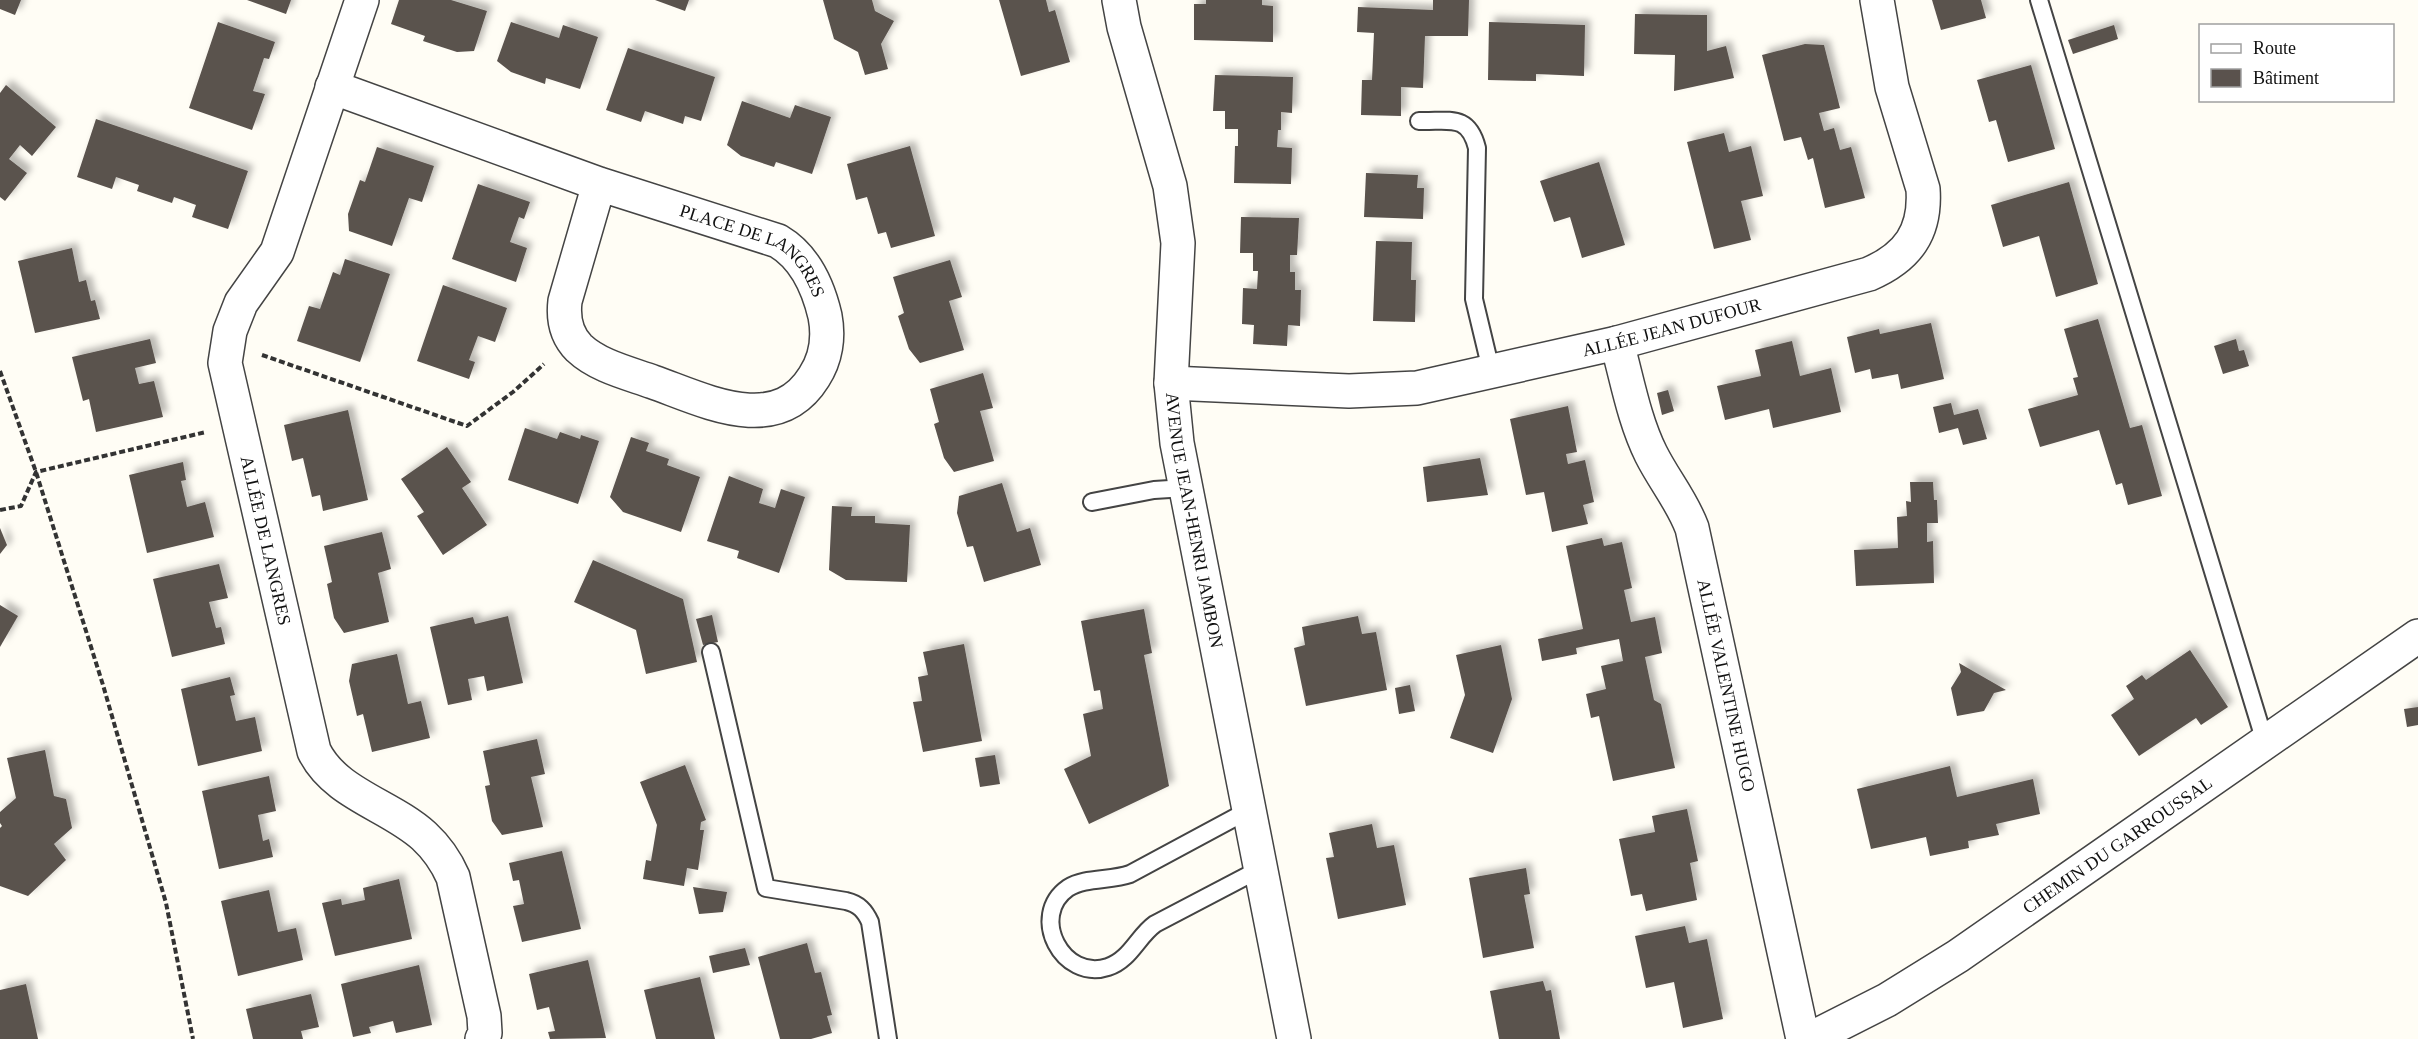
<svg xmlns="http://www.w3.org/2000/svg" width="2418" height="1039" viewBox="0 0 2418 1039" font-family="'Times New Roman',serif">
	<style>
		.building { fill: #5a524d; filter: url(#shadow) }
		.lines { fill: none; stroke-linecap: round; stroke-linejoin: round }
		.lane-casing { stroke: #444; stroke-width: 20 }
		.street-casing { stroke: #444; stroke-width: 36 }
		.path { stroke: #333; stroke-width: 4; stroke-dasharray: 6 3; stroke-linecap: butt }
		.lane { stroke: #fff; stroke-width: 16 }
		.street { stroke: #fff; stroke-width: 33 }
		.labels { text-anchor: middle; stroke-width: 6; stroke-linejoin: round; paint-order: stroke }
		.street-label { font-size: 18px; fill: #111; stroke: #fff }
	</style>
	<defs>
		<filter id="shadow"><feDropShadow dx="5.5" dy="-5.5" stdDeviation="3" flood-color="#0004"/></filter>
	</defs>
	<rect width="100%" height="100%" fill="#fffdf5"/>
	<g class="building">
		<path d="M0 0H21L15 15 0 9Z"/>
		<path d="M247 0H291L286 14Z"/>
		<path d="M399 0H451L487 11 474 51 457 52 423 41 425 36 391 24Z"/>
		<path d="M655 0H689L685 11Z"/>
		<path d="M823 0H872L875 11 894 21 881 44 888 69 865 75 858 52 834 39Z"/>
		<path d="M999 0H1046L1049 12 1055 10 1070 62 1021 76Z"/>
		<path d="M1206 0H1262V5L1273 6V42L1194 40V4H1206Z"/>
		<path d="M1433 0H1469L1468 36H1425L1423 88 1401 87V116L1361 115 1362 80H1372L1374 33 1357 32 1358 7 1433 10Z"/>
		<path d="M1932 0H1981L1986 18 1941 30Z"/>
		<path d="M1635 14 1707 15V51L1726 46 1734 78 1674 91 1675 55 1634 54Z"/>
		<path d="M218 22 275 42 269 59 264 58 253 91 265 94 252 130 189 108Z"/>
		<path d="M511 22 559 38 563 25 598 37 580 89 546 78 545 84 511 72 497 61Z"/>
		<path d="M1489 22 1585 25 1584 76 1536 74V81L1488 80Z"/>
		<path d="M2114 25 2118 39 2073 54 2068 40Z"/>
		<path d="M1805 44 1824 45 1840 108 1819 113 1824 131 1834 128 1840 150 1851 147 1865 198 1825 208 1813 158 1808 160 1801 137 1784 141 1762 55Z"/>
		<path d="M628 48 715 77 701 121 685 116 683 124 645 111 641 122 606 110Z"/>
		<path d="M2031 65 2055 149 2008 162 1996 120 1989 122 1977 80Z"/>
		<path d="M1215 75 1293 77 1292 113 1281 112V130H1278L1277 147 1292 148 1291 184 1234 183 1235 146H1238V129H1225V111H1213Z"/>
		<path d="M6 85 56 127 32 156 20 145 9 159 27 173 5 201 0 197V93Z"/>
		<path d="M742 101 790 118 795 105 831 117 812 174 776 162 774 167 741 156 727 145Z"/>
		<path d="M96 119 248 171 228 229 192 217 196 205 174 197 172 203 137 191 139 185 116 177 112 189 77 177Z"/>
		<path d="M1724 133 1729 152 1751 146 1763 196 1741 201 1751 240 1714 249 1687 142Z"/>
		<path d="M910 146 935 236 891 248 886 232 878 234 867 197 856 200 847 164Z"/>
		<path d="M377 147 434 166 422 202 409 198 392 246 349 231 348 214 360 180 365 182Z"/>
		<path d="M1599 162 1625 245 1582 258 1570 217 1554 222 1540 181Z"/>
		<path d="M1366 173 1418 175 1417 188H1424L1423 219 1364 217Z"/>
		<path d="M2069 182 2098 284 2056 297 2039 236 2003 247 1991 205Z"/>
		<path d="M478 184 530 202 524 219 519 217 510 242 527 248 516 282 452 259Z"/>
		<path d="M1241 217 1299 218 1297 255H1290V272H1295V290H1301L1300 326 1288 325 1287 346 1253 344 1254 325 1242 324 1243 288 1257 289 1258 271H1253V253H1240Z"/>
		<path d="M1376 241 1412 242 1411 280H1416L1415 322 1373 321Z"/>
		<path d="M72 248 79 282 86 280 91 301 95 300 100 319 35 333 18 261Z"/>
		<path d="M345 259 390 274 360 362 297 341 309 306 320 309 333 272 340 275Z"/>
		<path d="M950 260 962 297 949 301 964 350 920 363 909 349 898 316 904 313 893 277Z"/>
		<path d="M443 285 507 308 495 342 478 336 469 360 475 362 469 379 417 361Z"/>
		<path d="M2098 319 2130 428 2142 425 2162 496 2128 505 2122 483 2116 485 2099 430 2040 447 2028 409 2078 395 2073 378 2078 377 2064 329Z"/>
		<path d="M1931 323 1944 379 1901 389 1898 374 1872 379 1870 369 1855 373 1847 337 1879 329 1880 334Z"/>
		<path d="M150 339 156 363 135 368 139 384 154 381 163 417 96 432 89 399 83 401 72 357Z"/>
		<path d="M2236 339 2239 351 2244 350 2249 366 2223 374 2214 346Z"/>
		<path d="M1792 341 1800 376 1831 368 1841 412 1773 428 1769 409 1725 420 1717 386 1761 376 1755 350Z"/>
		<path d="M983 373 993 408 980 411 994 461 954 472 944 458 934 424 939 422 930 389Z"/>
		<path d="M1668 390 1674 411 1662 415 1657 393Z"/>
		<path d="M1951 403 1954 415 1978 409 1987 439 1963 445 1958 428 1939 433 1933 407Z"/>
		<path d="M1568 406 1577 452 1566 454 1568 464 1585 460 1594 502 1583 505 1588 524 1552 532 1544 492 1526 495 1510 419Z"/>
		<path d="M348 410 368 500 323 511 320 495 312 497 303 458 292 461 284 425Z"/>
		<path d="M525 428 557 439 560 432 580 439 581 435 599 441 578 504 508 480Z"/>
		<path d="M631 437 649 443 646 451 669 459 667 465 700 477 681 532 623 512 610 497Z"/>
		<path d="M447 447 471 482 462 488 487 525 443 555 417 516 424 512 401 479Z"/>
		<path d="M1480 458 1488 495 1427 502 1423 467Z"/>
		<path d="M183 462 186 480 181 481 187 507 205 502 214 537 147 553 129 475Z"/>
		<path d="M729 476 763 489 759 503 775 508 781 489 805 497 779 573 737 558 739 551 707 541Z"/>
		<path d="M1910 482H1933L1934 500H1937L1938 523H1927V542L1933 541 1934 583 1856 586 1854 550 1898 548 1897 517 1907 516 1906 501 1911 502Z"/>
		<path d="M1002 483 1017 532 1030 528 1041 565 984 582 973 546 967 547 957 513 959 496Z"/>
		<path d="M832 506 852 507 851 516H875V523L910 525 907 582 846 580 829 570Z"/>
		<path d="M0 528 7 545 0 554Z"/>
		<path d="M382 532 391 569 378 573 389 622 344 633 334 618 327 584 332 582 324 546Z"/>
		<path d="M1602 538 1604 546 1622 542 1632 588 1624 590 1631 622 1655 617 1662 653 1645 657 1654 700 1661 704 1675 768 1613 781 1599 716 1591 718 1586 694 1606 689 1601 666 1623 661 1619 639 1576 648 1577 654 1542 661 1538 639 1583 629 1566 546Z"/>
		<path d="M593 560 683 599 697 662 646 674 636 630 574 602Z"/>
		<path d="M219 564 228 598 209 602 216 628 221 627 225 644 172 657 153 579Z"/>
		<path d="M0 605 18 616 0 647Z"/>
		<path d="M1144 609 1152 653 1144 655 1169 786 1089 824 1064 769 1091 756 1083 714 1103 709 1100 690 1094 691 1081 621Z"/>
		<path d="M712 615 718 642 703 645 696 619Z"/>
		<path d="M508 616 523 683 487 691 484 676 468 679 472 700 448 705 430 627 473 617 475 624Z"/>
		<path d="M1358 616 1362 634 1376 632 1387 690 1306 706 1294 648 1305 645 1302 627Z"/>
		<path d="M964 644 982 741 923 752 913 702 922 701 918 677 928 675 923 652Z"/>
		<path d="M1501 645 1512 699 1493 753 1450 738 1465 695 1456 655Z"/>
		<path d="M2190 650 2228 707 2201 725 2196 718 2139 756 2111 715 2134 699 2126 686 2142 675 2146 680Z"/>
		<path d="M397 654 408 704 421 701 430 738 372 752 363 714 357 716 349 681 352 664Z"/>
		<path d="M1959 663 2006 690 1994 693 1984 711 1957 716 1951 688 1961 672Z"/>
		<path d="M230 677 235 695 230 696 236 721 255 717 262 751 198 766 181 689Z"/>
		<path d="M1410 685 1415 711 1399 714 1395 688Z"/>
		<path d="M2418 707V725L2407 727 2404 709Z"/>
		<path d="M537 739 545 774 531 777 543 827 502 835 492 821 485 786 490 785 483 751Z"/>
		<path d="M45 750 54 796 66 799 72 828 54 844 66 860 28 896 0 886V828L2 826 0 823V812L16 798 7 758Z"/>
		<path d="M995 755 1000 784 980 787 975 758Z"/>
		<path d="M685 765 706 820 701 822 700 830H704L698 870 687 868 684 886 643 879 646 860 651 861 657 825 640 782Z"/>
		<path d="M1950 766 1957 797 2033 779 2040 814 1996 824 1999 835 1968 841 1969 848 1930 856 1926 837 1871 849 1857 789Z"/>
		<path d="M269 776 276 811 258 815 263 841 269 839 273 857 219 869 202 791Z"/>
		<path d="M1687 809 1698 861 1690 863 1697 900 1646 911 1642 894 1631 896 1619 839 1655 832 1652 816Z"/>
		<path d="M1372 824 1377 848 1394 845 1406 905 1338 919 1326 858 1334 857 1329 833Z"/>
		<path d="M562 851 581 929 522 942 513 906 524 904 519 880 513 881 509 863Z"/>
		<path d="M1526 868 1530 894 1524 895 1534 948 1483 958 1469 878Z"/>
		<path d="M399 879 412 939 335 956 322 903 341 899 342 905 365 900 363 888Z"/>
		<path d="M693 887 727 892 723 912 699 914Z"/>
		<path d="M269 890 278 932 296 928 303 960 238 976 221 901Z"/>
		<path d="M1685 926 1689 943 1707 939 1723 1019 1683 1028 1674 982 1646 988 1635 936Z"/>
		<path d="M807 943 815 973 821 972 832 1015 827 1016 832 1033 811 1039H780L758 957Z"/>
		<path d="M745 948 750 965 713 973 709 956Z"/>
		<path d="M588 960 606 1038 550 1039 548 1032 555 1031 549 1007 537 1010 529 974Z"/>
		<path d="M419 965 432 1025 396 1033 393 1021 369 1027 371 1033 353 1037 341 984Z"/>
		<path d="M700 977 715 1039H656L644 990Z"/>
		<path d="M1543 981 1546 991 1551 990 1560 1039H1499L1490 991Z"/>
		<path d="M26 984 38 1039H0V990Z"/>
		<path d="M311 994 319 1027 301 1031 303 1039H253L246 1009Z"/>
	</g>
	<g class="lines">
		<defs>
			<g id="lane">
				<path d="M2039 0 2265 742"/>
				<path d="M1419 121C1449 122 1468 113 1477 148L1474 299 1491 370"/>
				<path d="M1092 502 1154 490 1186 488"/>
				<path d="M711 652 766 888 846 901C859 904 865 911 870 922L888 1039"/>
				<path d="M1249 810 1130 874C1111 881 1085 877 1068 888 1028 916 1063 982 1108 967 1130 960 1138 936 1155 924L1260 869"/>
			</g>
			<g id="street">
				<path id="s1" d="M362 0 277 252 241 303 230 331 225 363 314 751C335 794 390 805 424 836 437 848 446 861 453 877L484 1016 485 1033 482 1039"/>
				<path id="s2" d="M1119 0 1124 27 1170 186 1178 243 1171 383 1177 443 1294 1039"/>
				<path id="s3" d="M332 87 599 184 778 241C805 257 818 286 825 316 829 337 826 359 814 377 776 438 704 400 653 382 628 373 598 366 579 348 566 335 563 318 565 301L599 184"/>
				<path id="s4" d="M1617 343C1627 379 1634 420 1651 454 1664 480 1682 501 1692 528L1803 1039"/>
				<path id="s5" d="M1171 383 1349 391 1417 388 1617 343 1869 274C1908 257 1926 232 1923 189L1892 87 1877 0"/>
				<path id="s6" d="M1810 1039 1887 1000 1958 956 2418 636"/>
			</g>
		</defs>
		<use href="#lane" class="lane-casing"/>
		<use href="#street" class="street-casing"/>
		<g class="path">
			<path d="M262 355 467 426 513 392 544 364"/>
			<path d="M0 371 36 472 103 685 166 903 193 1039"/>
			<path d="M0 510 21 506 36 472 206 432"/>
		</g>
		<use href="#lane" class="lane"/>
		<use href="#street" class="street"/>
	</g>
	<g class="labels">
		<g class="street-label">
			<text dy="6" stroke="none"><textPath href="#s3" startOffset="456">PLACE DE LANGRES</textPath></text>
			<text dy="6" stroke="none"><textPath href="#s5" startOffset="508">ALLÉE JEAN DUFOUR</textPath></text>
			<text dy="6" stroke="none"><textPath href="#s2" startOffset="530">AVENUE JEAN-HENRI JAMBON</textPath></text>
			<text dy="6" stroke="none"><textPath href="#s1" startOffset="573">ALLÉE DE LANGRES</textPath></text>
			<text dy="6" stroke="none"><textPath href="#s4" startOffset="362">ALLÉE VALENTINE HUGO</textPath></text>
			<text dy="6" stroke="none"><textPath href="#s6" startOffset="364">CHEMIN DU GARROUSSAL</textPath></text>
		</g>
	</g>
	<rect x="2199" y="24" width="195" height="78" fill="#ffffff" stroke="#a0a0a0" stroke-width="1.5"/>
	<rect x="2211" y="44" width="30" height="9" fill="#ffffff" stroke="#a0a0a0" stroke-width="1.5"/>
	<text x="2253" y="54" font-size="18" fill="#111111">Route</text>
	<rect x="2211" y="69" width="30" height="18" fill="#5a524d" stroke="#a0a0a0" stroke-width="1.5"/>
	<text x="2253" y="84" font-size="18" fill="#111111">Bâtiment</text>
</svg>
